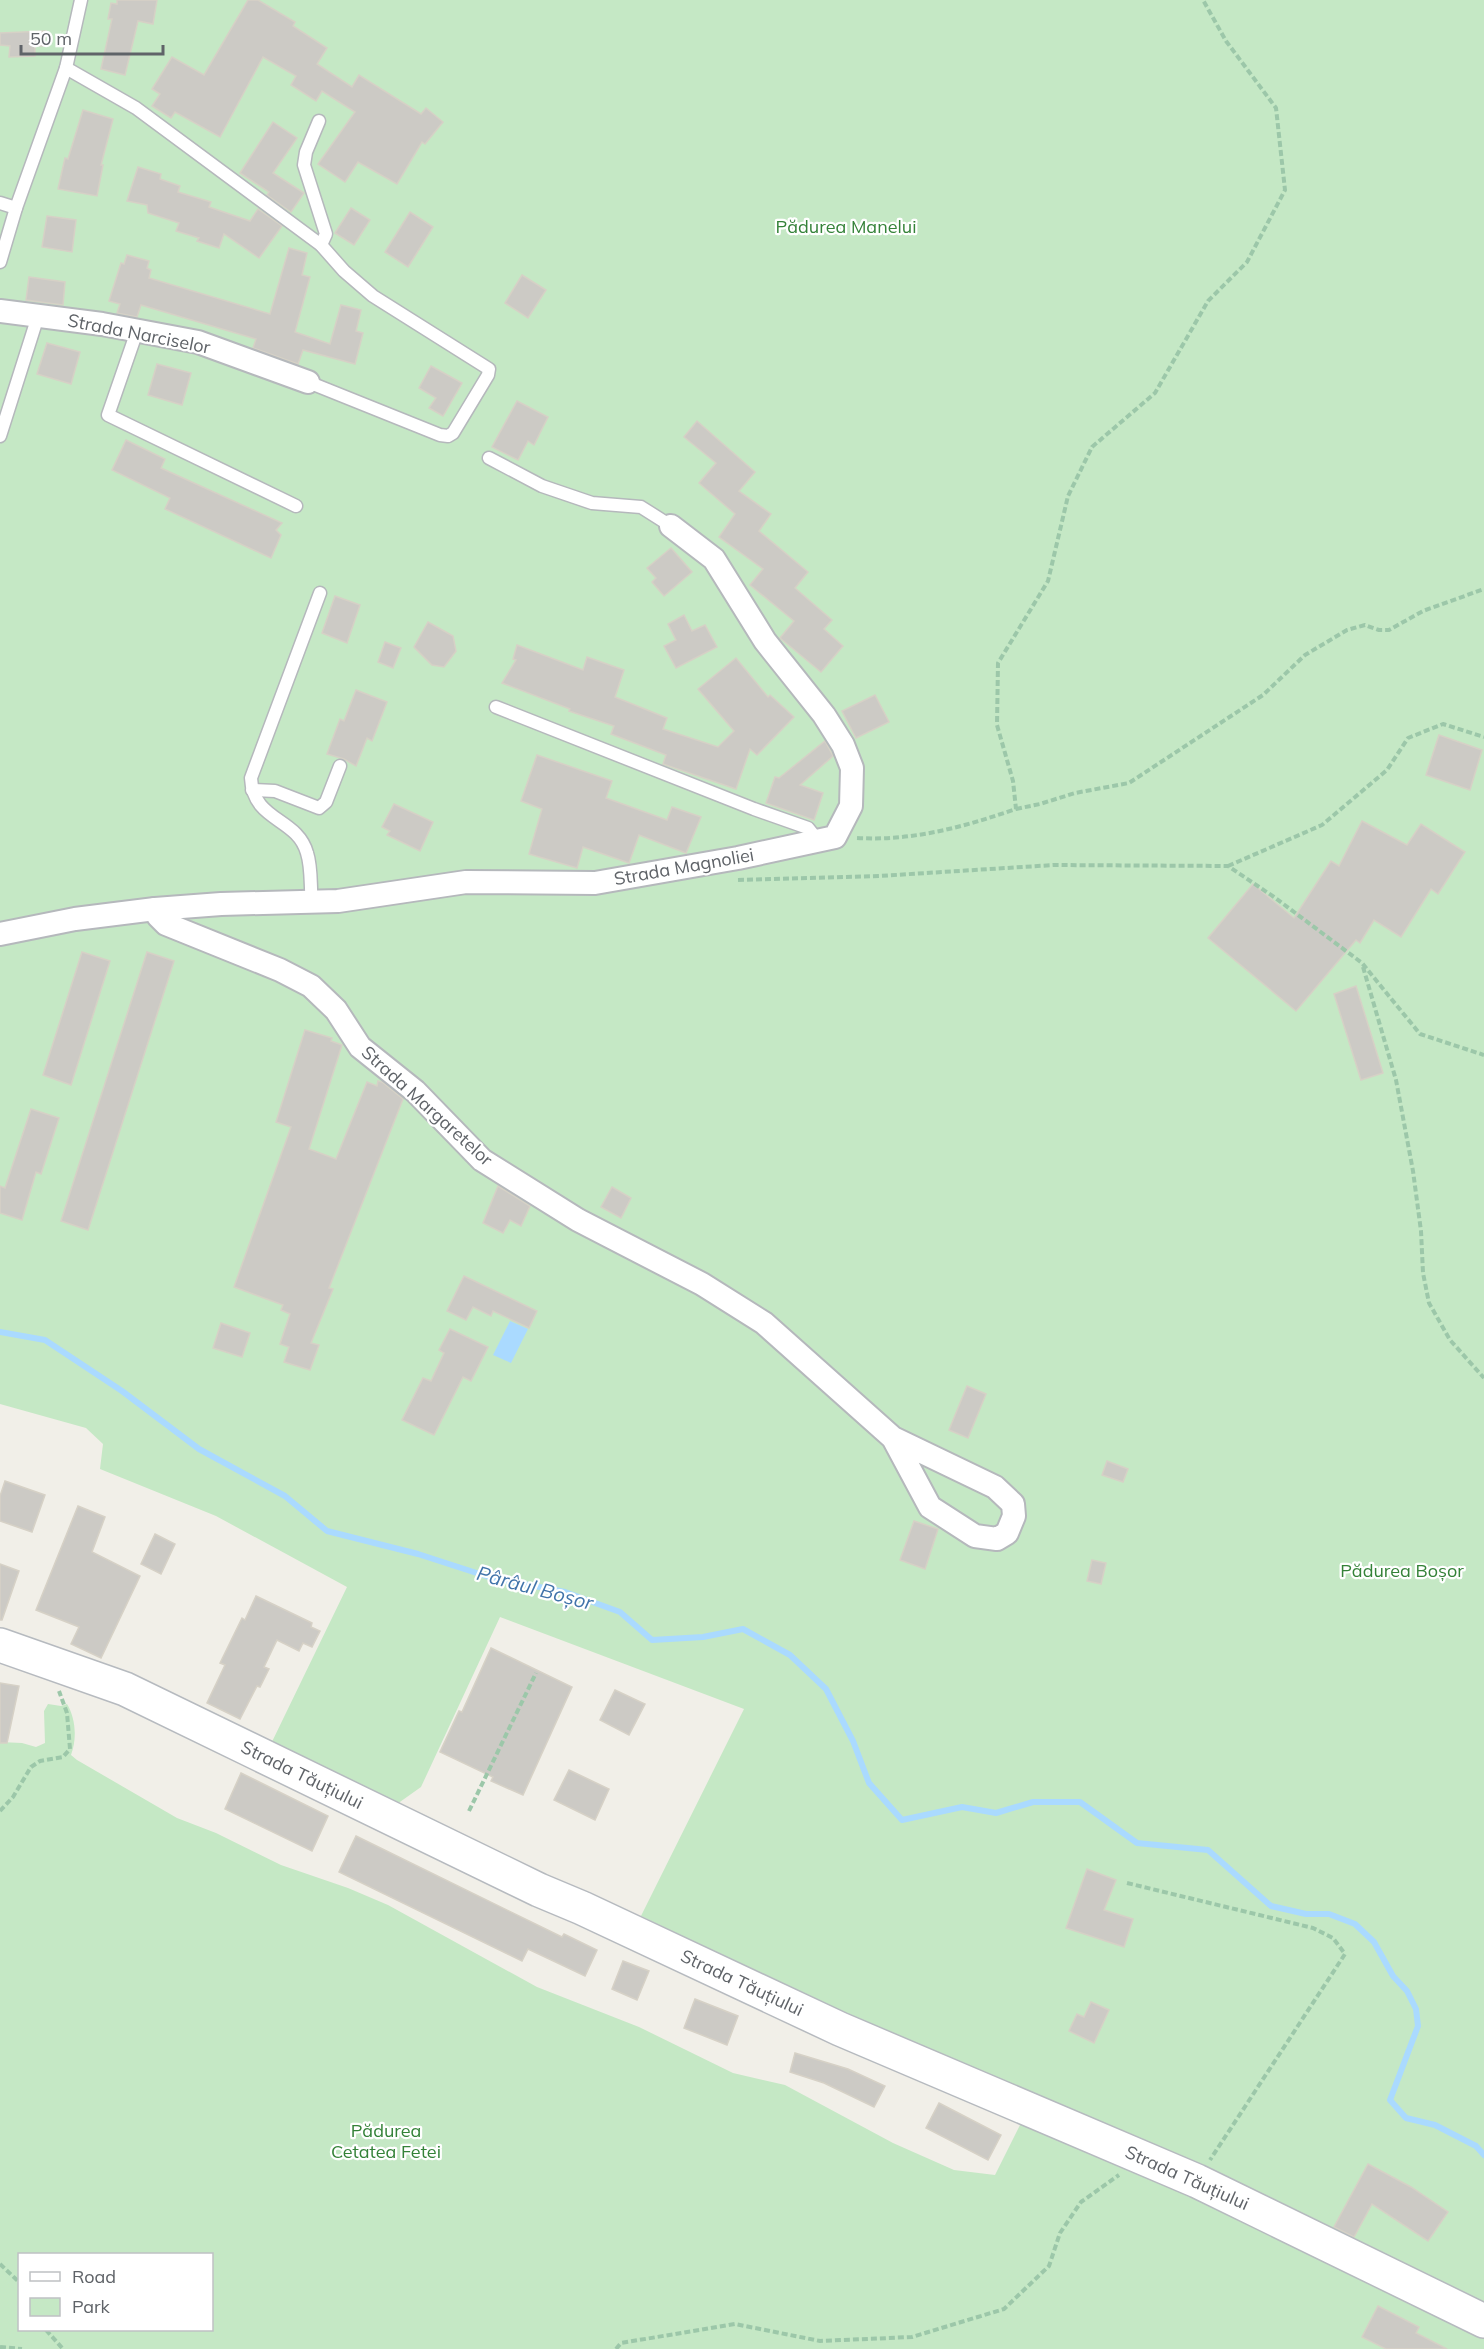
<svg xmlns="http://www.w3.org/2000/svg" width="1484" height="2349" viewBox="0 0 1484 2349" font-family="Mulish,sans-serif">
	<style>
		.green { fill: #c5e8c5; fill-rule: evenodd }
		.water { fill: #aadaff }
		.lines { fill: none; stroke-linecap: round; stroke-linejoin: round }
		.stream { stroke: #aadaff; stroke-width: 6 }
		.building { fill: #cccac5; stroke: #d6d1c6; stroke-width: 1.5 }
		.lane-casing { stroke: #b5b8bc; stroke-width: 15 }
		.street-casing { stroke: #b5b8bc; stroke-width: 26 }
		.secondary-casing { stroke: #b6babf; stroke-width: 36 }
		.path { stroke: #9cc7a9; stroke-width: 4; stroke-dasharray: 6 3; stroke-linecap: butt }
		.lane { stroke: #fff; stroke-width: 12 }
		.street { stroke: #fff; stroke-width: 22 }
		.secondary { stroke: #fff; stroke-width: 33 }
		.labels { text-anchor: middle; stroke-width: 4.5; stroke-linejoin: round; paint-order: stroke }
		.park-label { font-size: 18px; fill: #348238; stroke: #fff }
		.street-label { font-size: 18px; fill: #5f6368; stroke: #fff }
		.water-label { font-size: 20px; font-style: italic; fill: #4174aa; stroke: #fff }
	</style>
	<rect width="100%" height="100%" fill="#f1efe8"/>
	<path class="green" d="M0 0H1484V2349H0V1742L22 1743 36 1747 45 1743 44 1711 48 1704 61 1706 67 1704C76 1719 77 1739 71 1755L77 1760 177 1818 216 1833 281 1865 348 1888 388 1905 537 1987 639 2027 733 2073 785 2085 893 2143 954 2170 995 2175 1033 2099 860 2023 641 1916 744 1709 500 1617 421 1787 390 1809 268 1750 347 1587 216 1516 100 1469 103 1444 86 1428 0 1404ZM20 2254H212V2330H20Z"/>
	<path class="water" d="M510 1321 528 1329 511 1363 493 1355Z"/>
	<g class="lines">
		<path class="stream" d="M0 1332 45 1340 122 1391 199 1449 285 1496 327 1531 418 1554 489 1577 565 1592 620 1612 652 1640 703 1637 743 1629 790 1655 826 1689 853 1741 869 1783 902 1820 962 1807 996 1813 1033 1802H1080L1137 1843 1208 1850 1271 1906 1306 1914H1329L1355 1924 1374 1942 1393 1976 1407 1991 1416 2009 1418 2026 1390 2100 1406 2118 1435 2125 1476 2146 1484 2155"/>
	</g>
	<g class="building">
		<path d="M117 0H157L153 24 138 21 125 75 101 69 112 19H108L111 3 117 4Z"/>
		<path d="M248 0H258L295 22 293 26 327 48 317 64 352 87 359 75 421 114 426 108 443 122 425 144 422 142 397 184 358 162 345 182 318 164 355 112 322 91 316 101 291 85 296 76 263 57 220 137 175 112 171 118 152 106 160 94 152 89 172 57 204 75Z"/>
		<path d="M46 31 44 46H35V56L9 57 10 46 0 45V33Z"/>
		<path d="M83 110 113 119 101 165H103L97 196 58 189 65 158 68 159Z"/>
		<path d="M273 122 297 138 273 173 304 193 291 212 267 195 269 192 240 173Z"/>
		<path d="M138 167 161 174 160 179 180 186 178 192 211 202 209 207 250 221 258 209 282 226 259 258 224 234 219 248 197 241 199 238 176 231 179 223 148 213 147 205 127 201Z"/>
		<path d="M351 208 370 220 354 245 335 233Z"/>
		<path d="M410 212 433 227 408 267 385 252Z"/>
		<path d="M47 216 76 220 72 252 42 247Z"/>
		<path d="M289 248 307 253 302 275 310 277 295 332 330 344 341 305 361 310 356 331 363 333 355 364 303 350 298 364 253 348 256 339 141 305 137 317 117 313 120 304 109 301 121 263 124 264 127 255 149 261 147 268 151 270 149 278 270 314Z"/>
		<path d="M522 275 546 290 528 318 505 303Z"/>
		<path d="M29 277 65 282 63 305 26 300Z"/>
		<path d="M47 343 80 352 71 384 37 374Z"/>
		<path d="M157 364 191 373 182 405 148 395Z"/>
		<path d="M431 366 462 383 443 416 429 408 436 398 419 388Z"/>
		<path d="M517 401 548 417 534 445 528 441 518 460 492 447Z"/>
		<path d="M697 421 755 472 739 491 771 514 759 531 808 572 795 588 832 620 824 629 843 646 821 672 780 638 794 621 750 585 763 569 719 537 735 514 699 483 716 463 684 437Z"/>
		<path d="M126 440 165 459 161 468 282 523 276 530 281 535 271 558 165 509 170 498 112 470Z"/>
		<path d="M671 548 692 572 664 596 652 582 656 578 647 568Z"/>
		<path d="M335 596 360 605 347 643 322 633Z"/>
		<path d="M684 615 692 631 705 625 717 647 676 668 664 646 676 640 668 624Z"/>
		<path d="M428 622 453 636 456 651 444 667 432 665 414 647Z"/>
		<path d="M385 642 401 648 393 668 378 662Z"/>
		<path d="M517 645 583 670 587 657 624 670 615 697 667 718 663 729 718 747 734 731 698 689 736 658 768 697 770 695 794 717 757 755 750 749 736 789 663 764 666 755 611 734 614 726 569 711 570 709 502 683 516 660 513 659Z"/>
		<path d="M356 690 387 702 372 741 367 738 356 766 344 759 327 754 340 719 344 721Z"/>
		<path d="M875 695 889 722 856 738 842 711Z"/>
		<path d="M1439 735 1482 750 1470 790 1426 775Z"/>
		<path d="M825 741 833 756 800 785 823 793 814 820 766 803 775 777 779 778Z"/>
		<path d="M537 755 612 781 606 798 667 820 672 807 701 817 686 853 639 835 629 863 583 847 577 868 529 854 542 809 521 801Z"/>
		<path d="M394 804 433 822 420 851 387 835 390 831 382 827Z"/>
		<path d="M1362 821 1407 845 1421 824 1465 852 1438 894 1431 889 1401 937 1374 920 1360 943 1356 940 1296 1011 1208 938 1253 884 1294 918 1331 861 1339 866Z"/>
		<path d="M82 952 110 961 71 1085 43 1075Z"/>
		<path d="M147 952 174 961 88 1230 61 1221Z"/>
		<path d="M1356 986 1383 1073 1361 1080 1334 994Z"/>
		<path d="M305 1030 332 1038 331 1041 342 1045 309 1149 336 1159 367 1082 377 1086 378 1081 382 1082 403 1099 329 1288 333 1289 311 1343 319 1345 310 1370 284 1362 289 1347 280 1344 290 1314 281 1310 283 1305 234 1287 291 1127 276 1122Z"/>
		<path d="M31 1109 59 1118 41 1174 36 1172 22 1220 0 1213V1186L5 1188Z"/>
		<path d="M498 1186 530 1206 521 1226 510 1220 503 1233 483 1223Z"/>
		<path d="M612 1187 631 1198 621 1218 601 1207Z"/>
		<path d="M464 1276 537 1311 529 1328 493 1311 491 1316 473 1307 466 1320 447 1311Z"/>
		<path d="M221 1323 250 1333 242 1357 213 1348Z"/>
		<path d="M450 1329 488 1347 471 1381 463 1377 434 1435 402 1420 423 1378 431 1381 444 1353 439 1350Z"/>
		<path d="M967 1386 986 1394 968 1438 949 1430Z"/>
		<path d="M1107 1461 1128 1469 1123 1482 1102 1475Z"/>
		<path d="M5 1481 45 1495 32 1532 0 1521V1496Z"/>
		<path d="M78 1506 105 1517 92 1552 140 1576 101 1658 71 1644 79 1627 36 1610Z"/>
		<path d="M914 1521 938 1529 925 1569 900 1560Z"/>
		<path d="M155 1534 175 1544 161 1574 141 1564Z"/>
		<path d="M1092 1560 1106 1563 1101 1584 1087 1581Z"/>
		<path d="M0 1564 19 1571 2 1620H0Z"/>
		<path d="M256 1596 312 1623 311 1627 320 1631 312 1647 303 1643 299 1651 277 1640 264 1667 269 1669 260 1687 257 1686 240 1719 207 1703 225 1665 220 1663 242 1618 245 1620Z"/>
		<path d="M491 1648 572 1687 523 1795 491 1781 493 1777 440 1752 459 1711 462 1712Z"/>
		<path d="M0 1683 19 1686 7 1743H0Z"/>
		<path d="M615 1690 645 1704 629 1735 600 1720Z"/>
		<path d="M569 1770 609 1789 595 1820 554 1800Z"/>
		<path d="M241 1773 328 1816 312 1851 225 1809Z"/>
		<path d="M356 1836 562 1937 564 1934 597 1950 585 1976 528 1949 522 1961 339 1872Z"/>
		<path d="M1087 1869 1116 1880 1104 1910 1133 1919 1124 1947 1066 1928Z"/>
		<path d="M623 1961 649 1971 637 2000 612 1989Z"/>
		<path d="M695 1999 738 2016 727 2045 684 2028Z"/>
		<path d="M1091 2002 1109 2010 1094 2043 1069 2031 1077 2014 1084 2017Z"/>
		<path d="M795 2053 848 2069 885 2086 874 2107 824 2083 790 2072Z"/>
		<path d="M939 2103 1001 2135 988 2160 926 2128Z"/>
		<path d="M1368 2164 1411 2187 1448 2212 1428 2241 1372 2204 1354 2237 1334 2227Z"/>
		<path d="M1378 2306 1419 2327 1416 2333 1447 2349H1386L1362 2337Z"/>
	</g>
	<g class="lines">
		<defs>
			<g id="lane">
				<path d="M66 68 136 108 321 245 344 271 373 296 489 369 488 375 453 433 448 436 440 435 308 382"/>
				<path d="M319 121 306 152 304 165 326 234 321 245"/>
				<path d="M0 203 16 208"/>
				<path d="M0 262 16 208 66 68 81 0"/>
				<path d="M137 331 108 415 296 506"/>
				<path d="M0 436 38 316"/>
				<path d="M489 458 542 486 592 503 641 507 671 526"/>
				<path d="M496 707 754 809 808 828 812 833 814 841"/>
				<path d="M252 790 275 791 319 808 326 802 340 766"/>
				<path d="M312 903C310 887 312 868 307 853 297 817 253 822 251 778L320 593"/>
			</g>
			<g id="street">
				<path d="M0 311 102 324 198 342 308 382"/>
				<path d="M155 909 158 916 166 924 280 970 311 986 336 1010 360 1047 415 1091 482 1160 578 1220 702 1284 764 1323 893 1438 995 1487 1013 1504 1014 1516 1007 1533 997 1539 975 1536 930 1507 893 1438"/>
				<path d="M0 934 75 919 155 909 221 904 338 901 466 882 595 883 738 858 835 837 851 806 852 768 843 745 824 715 765 641 714 559 671 526"/>
			</g>
			<path id="secondary" d="M0 1645 125 1689 539 1890 582 1908 840 2029 1197 2181 1484 2321"/>
		</defs>
		<use href="#lane" class="lane-casing"/>
		<use href="#street" class="street-casing"/>
		<use href="#secondary" class="secondary-casing"/>
		<g class="path">
			<path d="M1016 809 1040 804 1075 793 1129 783 1263 695 1305 655 1347 630 1365 625 1379 630H1389L1423 611 1484 589"/>
			<path d="M857 838C914 841 963 827 1016 809L1013 781 997 725 998 663 1048 581 1068 496 1092 447 1155 393 1208 301 1247 262 1285 190 1276 108 1226 41 1203 0"/>
			<path d="M1228 866 1322 825 1387 770 1408 738 1443 724 1484 737"/>
			<path d="M738 880 879 876 1054 865 1228 866 1274 897 1362 963 1420 1034 1484 1055"/>
			<path d="M1363 967 1396 1080 1413 1171 1421 1231 1423 1273 1429 1303 1450 1340 1484 1378"/>
			<path d="M0 1811 13 1797 31 1767 40 1761 63 1757 70 1749 67 1713 59 1691"/>
			<path d="M469 1811 536 1673"/>
			<path d="M1127 1883 1313 1928 1333 1938 1345 1954 1210 2160"/>
			<path d="M0 2264 20 2283"/>
			<path d="M46 2330 63 2349"/>
			<path d="M0 2347 22 2349"/>
			<path d="M616 2349 621 2343 735 2324 820 2341 912 2337 1004 2309 1049 2266 1060 2233 1081 2202 1119 2175"/>
		</g>
		<use href="#lane" class="lane"/>
		<use href="#street" class="street"/>
		<use href="#secondary" class="secondary"/>
	</g>
	<g class="labels">
		<g class="park-label">
			<text x="846" y="233">Pădurea Manelui</text>
			<text x="1402" y="1577">Pădurea Boșor</text>
			<text x="386" y="2137">Pădurea<tspan x="386" dy="21">Cetatea Fetei</tspan></text>
		</g>
		<g class="street-label">
			<text transform="translate(139 334) rotate(11)" y="6">Strada Narciselor</text>
			<text transform="translate(684 867) rotate(-10)" y="6">Strada Magnoliei</text>
			<text transform="translate(427 1106) rotate(42)" y="6">Strada Margaretelor</text>
			<text transform="translate(302 1775) rotate(26)" y="6">Strada Tăuțiului</text>
			<text transform="translate(742 1983) rotate(25)" y="6">Strada Tăuțiului</text>
			<text transform="translate(1187 2178) rotate(24)" y="6">Strada Tăuțiului</text>
		</g>
		<g class="water-label">
			<text transform="translate(535 1588) rotate(15)" y="7">Pârâul Boșor</text>
		</g>
	</g>
	<rect x="18" y="2253" width="195" height="78" fill="#ffffff" stroke="#bfc1c3" stroke-width="1.5"/>
	<rect x="30" y="2272" width="30" height="9" fill="#ffffff" stroke="#bfc1c3" stroke-width="1.5"/>
	<text x="72" y="2283" font-size="18" fill="#5f6368">Road</text>
	<rect x="30" y="2298" width="30" height="18" fill="#c5e8c5" stroke="#bfc1c3" stroke-width="1.5"/>
	<text x="72" y="2313" font-size="18" fill="#5f6368">Park</text>
	<path d="M21 45v9h142v-9" fill="none" stroke="#5f6368" stroke-width="3"/>
	<text x="30" y="45" font-size="18" fill="#5f6368" stroke="#ffffff" stroke-width="4.5" paint-order="stroke">50 m</text>
</svg>
